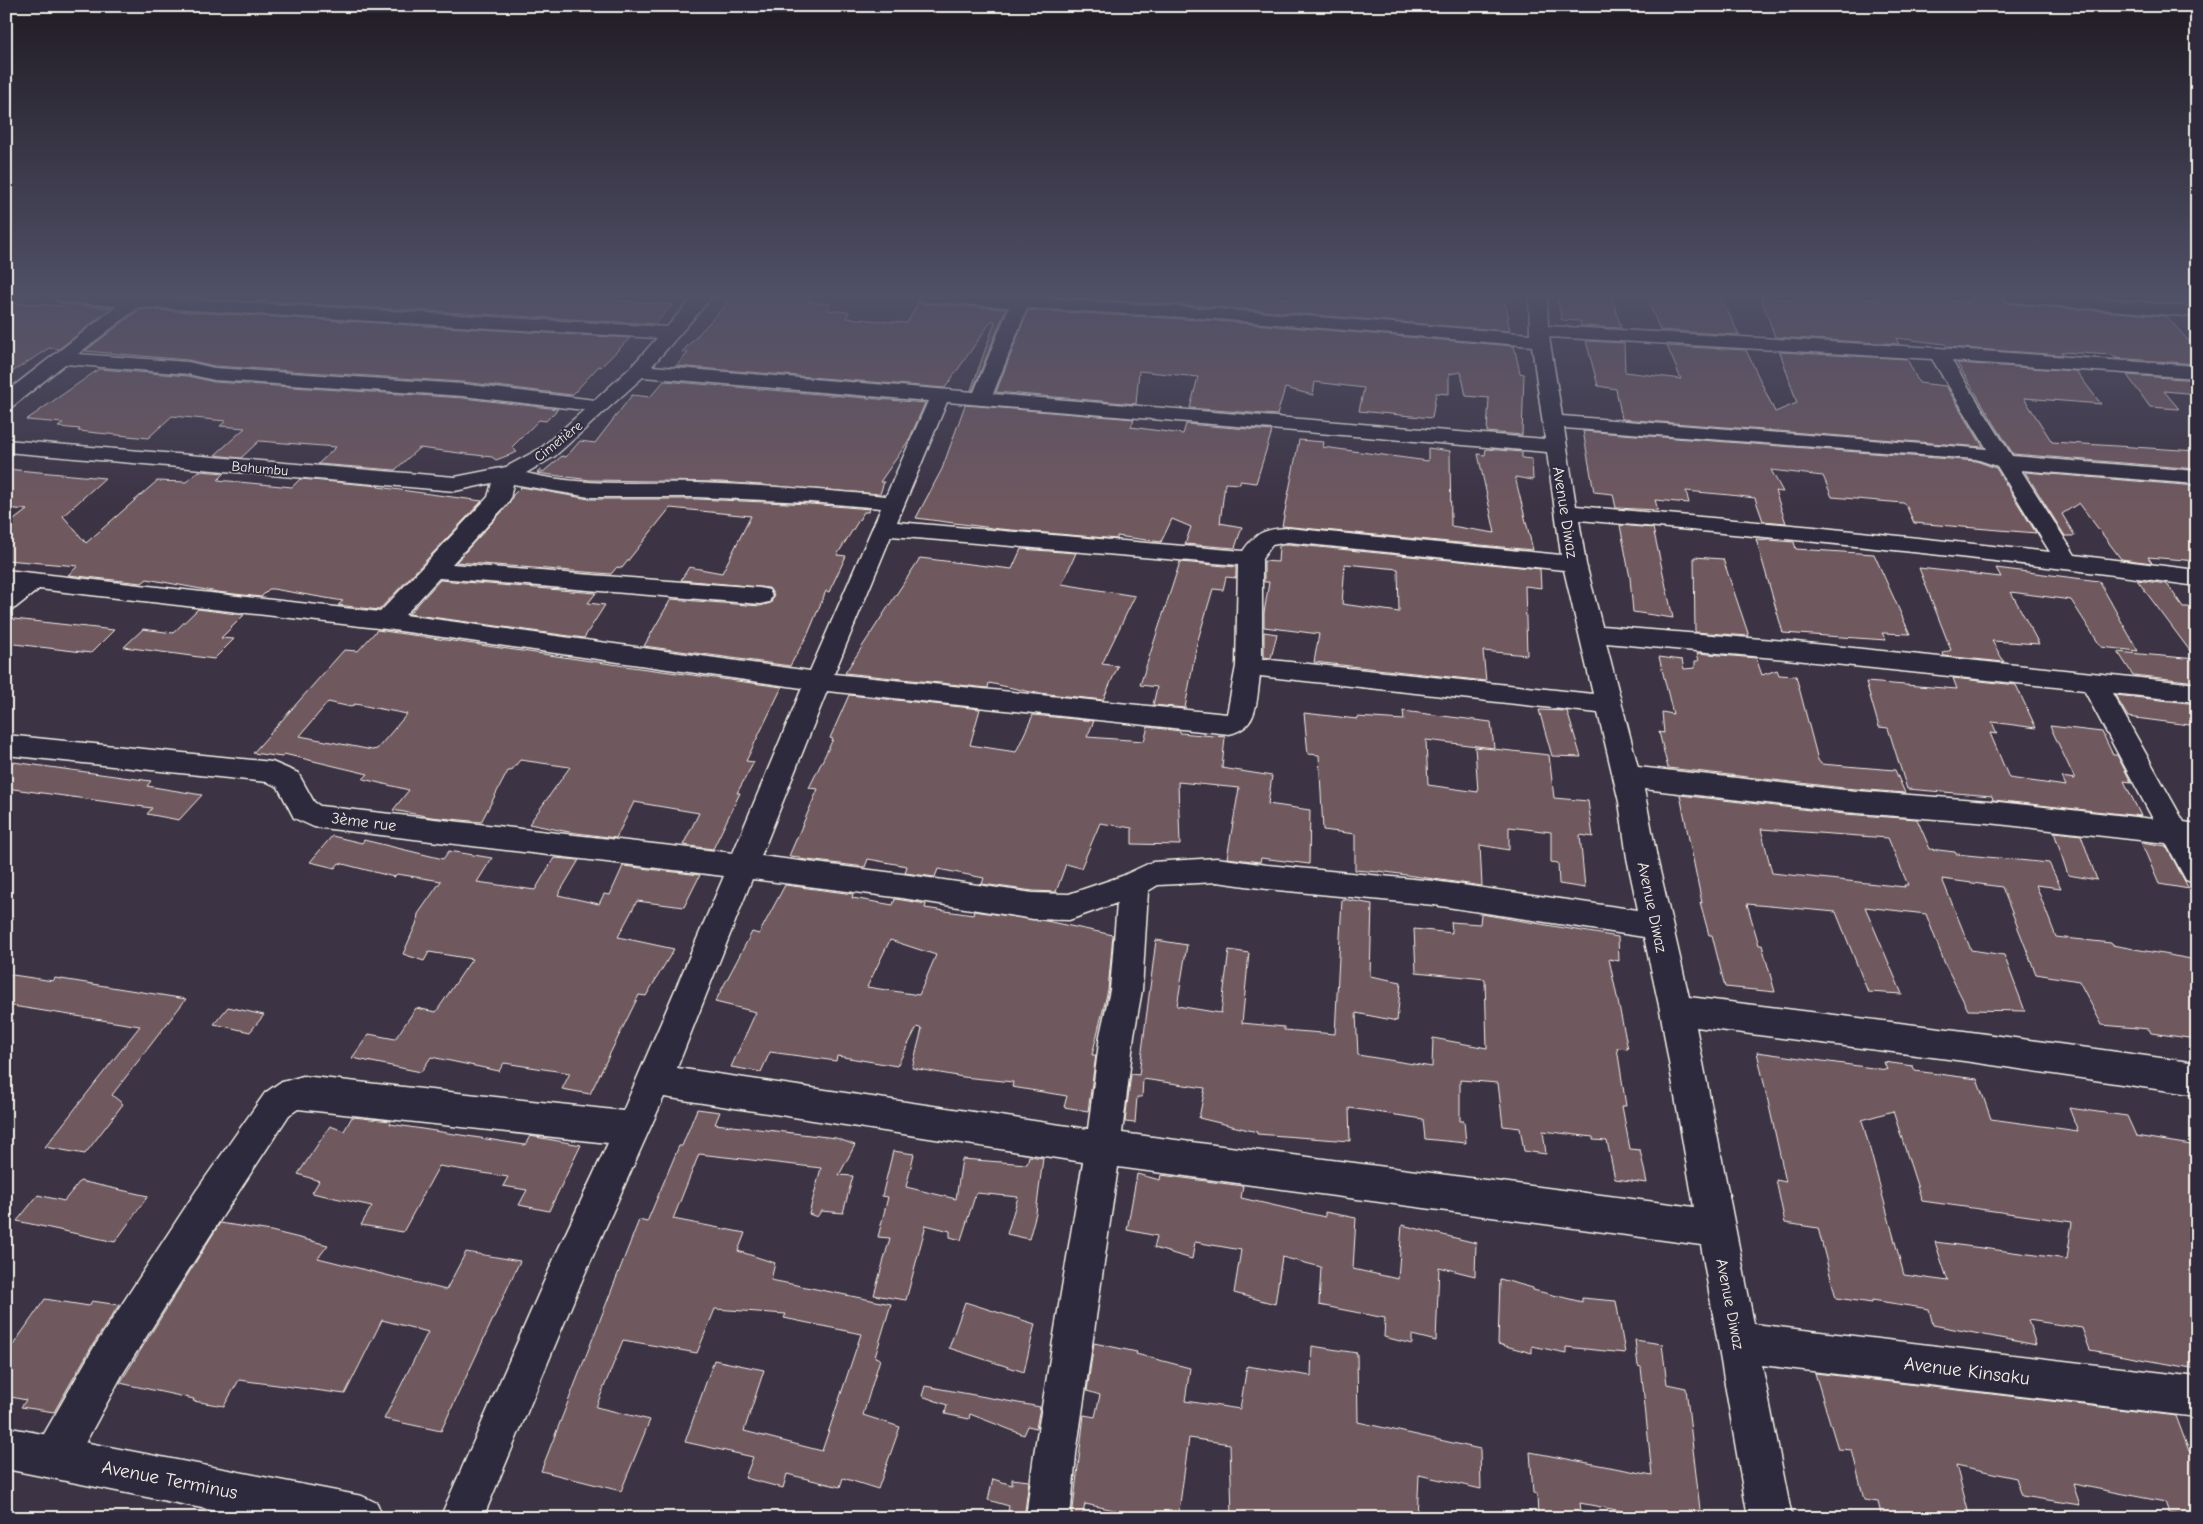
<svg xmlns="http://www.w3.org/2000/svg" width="2203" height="1524" viewBox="0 0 2203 1524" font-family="'Comic Neue',sans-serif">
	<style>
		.building { fill: #70595f; stroke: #f4f1e8; fill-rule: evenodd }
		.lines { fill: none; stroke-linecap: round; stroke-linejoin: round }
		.street-casing { stroke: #f4f1e8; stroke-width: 3 }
		.secondary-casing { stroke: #f4f1e8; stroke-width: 3 }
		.street { fill: #2f2a3d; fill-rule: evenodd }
		.secondary { fill: #2f2a3d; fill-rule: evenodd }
		.labels { text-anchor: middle; stroke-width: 4; stroke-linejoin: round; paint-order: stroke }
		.far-street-label { font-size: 14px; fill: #f4f1e8; stroke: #2f2a3d }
		.street-label { font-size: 16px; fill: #f4f1e8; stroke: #2f2a3d }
		.near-street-label { font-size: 19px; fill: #f4f1e8; stroke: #2f2a3d }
	</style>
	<rect width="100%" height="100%" fill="#3c3344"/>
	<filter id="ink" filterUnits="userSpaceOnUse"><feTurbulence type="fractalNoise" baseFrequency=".02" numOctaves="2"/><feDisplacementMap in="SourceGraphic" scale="10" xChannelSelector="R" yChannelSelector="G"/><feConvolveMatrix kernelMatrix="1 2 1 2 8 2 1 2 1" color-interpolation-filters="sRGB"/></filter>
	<g filter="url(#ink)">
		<g class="building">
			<path d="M262 297H556L601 300 602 299 672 305 655 324 256 301Z"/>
			<path d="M733 297H812L809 302 830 304 827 310 849 312 846 318 907 323 918 303 1006 309 973 390H971L995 322 992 320 945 388 676 366 688 353 682 352Z"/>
			<path d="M1055 297H1268L1289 299 1290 297 1503 298 1509 318H1507L1510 331 1217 307Z"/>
			<path d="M1557 297H1612L1621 328 1581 326 1580 321 1562 320Z"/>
			<path d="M1647 297H1721L1739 335 1660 330Z"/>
			<path d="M1761 297 1806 301 1805 297H1840L1877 300 1876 297H1912L1970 303 1967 297 1996 300V297H2000L2004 302 2011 304 2166 316 2197 350V364L2115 358 2113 355 2061 352 2063 355 1947 347 1945 344 1896 338 1899 344 1775 337Z"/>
			<path d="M6 302 61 306 64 304 112 308 59 349 49 348 6 376Z"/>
			<path d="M140 309 630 338 601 367 599 366 572 395 463 382 214 366 188 360 85 351Z"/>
			<path d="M1028 310 1217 321 1514 346 1520 373 1524 374 1522 435 1487 432 1489 398 1466 396 1461 372 1449 374V394L1436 393 1432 418 1359 411 1364 388 1315 382 1313 395 1285 388 1277 415 1190 408 1198 377 1139 371 1136 404 996 392Z"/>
			<path d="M1586 341 1624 343 1625 372 1681 379 1667 346 1746 350 1775 412 1797 403 1780 352 1907 359 1919 383 1946 386 1983 447 1622 419 1616 389 1598 386Z"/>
			<path d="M1957 363 2076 371 2101 404 2024 398 2052 442 2197 451V469L2013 454Z"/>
			<path d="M99 369 188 376 214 382 463 398 558 409 546 421 539 420 512 447 517 452 496 460 492 457 419 448 395 470 318 464 336 447 259 441 241 458 215 455 245 428 220 426 226 421 172 416 148 438 78 431 80 429 58 427 63 423 26 420Z"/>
			<path d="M2127 375 2197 380V394L2164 391 2179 409 2150 407Z"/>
			<path d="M664 381 925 403 909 440 880 482H884L880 494 721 482 590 480 537 473 540 470 543 472 562 456 566 457 580 441 595 443 632 395 650 397Z"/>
			<path d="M965 405 1134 419 1131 427 1183 434 1186 424 1272 431 1256 483 1240 481V484L1225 483 1220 523 1242 527 1235 548 1185 544 1191 527 1172 519 1161 542 1117 536V539L1000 529 916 518 942 469Z"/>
			<path d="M1583 431 1976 461 1996 468 2036 533 1914 523 1906 505 1903 503 1832 497 1823 476 1771 470 1783 492 1775 491 1786 523 1763 521 1755 498 1730 495 1686 491 1689 503 1655 500 1658 510 1616 508 1613 494 1594 492Z"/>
			<path d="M1299 440 1324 442 1323 447 1428 461V448L1450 451 1451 526 1495 533 1478 454 1485 455 1486 449 1522 452V458L1532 459 1533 480 1515 477 1533 550 1282 526Z"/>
			<path d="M6 469 105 478 63 516 86 543 157 481 186 482 199 471 225 473 218 480 292 487 300 479 379 486 378 487 482 501 379 610 338 605 343 601 273 589H269L261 597 217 592 147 579 142 583 68 575 78 566 6 560V526L27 510 6 508Z"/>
			<path d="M2025 472 2197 486V561L2148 557 2152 563 2121 559 2079 503 2062 514 2075 536H2065Z"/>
			<path d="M521 487 589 499H696L810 504 870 509 868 512H864L837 555 846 556 829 592 826 591 808 634 790 666 644 646 671 599 760 606 771 603 774 595 769 588 681 580 689 567 722 573 751 516 670 508 622 568 617 567 611 574 456 562 508 505 513 495Z"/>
			<path d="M1620 525 1653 528 1673 618 1633 612 1630 578Z"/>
			<path d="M1756 539 1794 542 1796 549 1874 554 1910 634 1882 633 1886 640 1783 633Z"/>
			<path d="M1288 544 1540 569 1541 588 1525 586 1527 655 1483 651 1486 681 1314 662 1319 634 1264 627V613L1269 582H1264V561L1278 562 1279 546ZM1345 564 1398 569 1399 612 1342 604Z"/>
			<path d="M1021 549 1076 553 1062 584 1135 596 1102 664 1118 666 1103 700 1031 692 989 683 988 688 845 673 920 558 1012 569Z"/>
			<path d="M1694 557 1723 559 1749 636 1695 632Z"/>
			<path d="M1180 562 1236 567V578L1226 577 1223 590 1213 589 1197 643 1185 708 1153 705 1157 687 1140 685Z"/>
			<path d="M1919 568 2001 577 1996 568 2099 581 2138 651 2101 647 2071 600 2011 592 2039 644 1992 641 2004 662 1944 656 1943 653 1951 650Z"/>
			<path d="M440 580 596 593 588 603 605 605 584 638 409 614Z"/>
			<path d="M2137 580 2167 584 2183 607H2189L2197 617V682L2133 675 2118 652 2196 659Z"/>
			<path d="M198 609 244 615 221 638 234 639 214 659 124 647 143 629 173 633Z"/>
			<path d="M14 619 114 630 91 653 6 643V626Z"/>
			<path d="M377 630 632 667 782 687 746 761 754 762 737 793H740L713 849 683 845 699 813 634 802 616 838 569 832 529 824 570 767 520 760 511 771H508L481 822 431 817 393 810 409 790 363 779 368 774 284 754 282 757 253 753 344 650 358 651ZM328 702 351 707 355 704 407 714 377 749 372 750 300 736Z"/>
			<path d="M1264 632 1277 634 1271 658 1264 657Z"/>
			<path d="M1697 653 1756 658 1762 675 1777 670 1779 675 1796 676 1818 760 1821 764 1895 770 1905 793 1844 788 1668 768 1659 732 1664 733 1662 712 1673 714 1659 657 1682 660 1684 669 1695 668V661H1699Z"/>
			<path d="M1953 678 2016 685 2036 728 1992 722 1997 734 1990 733 2009 778 2066 786 2062 777 2075 779 2050 726 2102 732 2113 755H2117L2131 782 2124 781 2141 816 1993 800 1992 796 1907 789 1888 728 1879 727 1866 682 1957 689Z"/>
			<path d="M849 695 980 709 970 745 1016 752 1033 715 1094 721 1087 737 1144 741 1148 727 1180 731V733L1225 737 1222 768 1272 776 1268 804 1310 810 1309 864 1261 858 1260 862 1227 858 1239 788 1178 782 1180 845 1132 844V828L1100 823 1081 868 1066 864 1056 892 1033 891 982 884 984 878 938 869 935 877 905 873 907 866 868 859 865 867 799 859 800 857 789 856 818 789 809 788 833 739 830 738Z"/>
			<path d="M2115 695 2197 704V726L2128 717Z"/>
			<path d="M1539 710 1567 711 1581 757 1552 756Z"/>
			<path d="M1403 711 1491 722 1494 748 1426 740 1428 785 1478 792 1475 747 1549 755 1554 798 1588 801 1593 837 1580 835 1585 888 1559 884 1558 863 1551 862V832L1509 827V850L1480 845 1482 886 1379 871V872L1355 870V834L1323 830 1319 755 1308 754 1304 713 1357 719V717L1404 720Z"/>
			<path d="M6 761 151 781 147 786 202 795 179 820 147 814 152 808 6 788Z"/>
			<path d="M1680 795 1844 814 1917 819 1930 849 1955 852 1956 854 2049 863 2061 888 2036 885 2056 937 2111 943 2112 945 2197 960V1039L2151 1033 2149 1029 2102 1025 2079 981 2036 974 2002 887 1942 879 1971 950 2004 955 2025 1011 1968 1010 1945 964 1926 914 1865 907 1902 994 1868 992 1836 912 1747 904 1759 945H1762L1775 992 1725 987 1712 935H1709L1700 902 1702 903ZM1761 829 1888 838 1908 885H1904L1905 887 1772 873Z"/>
			<path d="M2054 832 2081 835 2097 880 2068 875Z"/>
			<path d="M332 836 362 843 364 840 443 859 449 851 492 858 477 882 535 890 554 858 579 860 558 895 599 904 604 894 610 895 623 866 700 875 684 907 637 901 618 937 674 949 646 996 639 995 590 1094 562 1089 570 1073 504 1063 499 1071 431 1057 421 1072 352 1058 369 1034 395 1039 416 1008 436 1012 472 959 429 952 424 961 403 954 417 922 418 914 441 881 397 874 394 877 339 863 335 868 310 862Z"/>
			<path d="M2141 842 2166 846 2189 889 2159 884Z"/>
			<path d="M785 885 853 894 852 898 893 905 895 899 902 900 926 904 925 908 973 915 974 911 1046 921 1113 935 1108 990 1092 1055H1096L1088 1111 1064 1107 1067 1096 1012 1087 1013 1082 963 1077 912 1068 922 1029 917 1027 897 1066 837 1056 836 1061 770 1052 761 1072 731 1067 756 1012 715 1002 752 932 759 934ZM890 940 936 955 919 995 867 987Z"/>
			<path d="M1342 899 1372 904 1370 976 1401 982 1397 1021 1356 1013 1358 1055 1432 1067 1433 1038 1487 1048 1485 979 1416 972 1414 929 1452 933 1451 922 1480 924 1481 914 1618 937 1619 961 1609 959 1628 1049 1617 1048 1626 1106H1622L1630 1149 1640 1150 1647 1183 1615 1179 1607 1141 1593 1140V1137L1543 1131 1546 1154 1524 1151 1520 1128 1503 1126 1498 1083 1460 1080V1121H1464L1466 1143 1425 1139 1423 1119 1349 1108 1350 1141 1257 1134V1132L1199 1118 1205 1088 1143 1079 1142 1097H1137L1135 1123 1125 1122 1131 1074 1139 1075 1156 940 1187 945 1177 1006 1221 1013 1229 950 1249 953 1242 1023 1284 1027V1030L1335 1034Z"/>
			<path d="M6 974 53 981 55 978 186 999 112 1095 123 1104 85 1154 45 1147 140 1026 6 1005Z"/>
			<path d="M228 1007 264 1015 250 1032 214 1024Z"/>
			<path d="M1757 1052 1887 1070 1884 1062 1913 1066 1915 1071 1977 1079 1991 1119 2078 1131 2069 1108 2127 1116 2136 1136 2197 1146V1369L2090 1350 2082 1328 2028 1320 2036 1345 1933 1325 1929 1309 1872 1300V1303L1836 1298 1818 1228 1785 1223 1776 1180 1786 1182ZM1893 1111 1922 1201 2072 1222 2067 1259 1935 1242 1948 1281 1904 1275 1862 1120Z"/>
			<path d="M697 1109 720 1112 715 1124 836 1138 855 1145 839 1175 853 1176 843 1213 821 1211 817 1217 809 1214 821 1168 699 1154 673 1219 745 1233 738 1251 775 1263 771 1280 891 1304 875 1357 880 1359 863 1415 900 1427 878 1489 843 1478 840 1487 787 1474 783 1488 745 1478 753 1457 685 1442 714 1360 764 1370 744 1431 822 1451 861 1334 784 1318 786 1314 715 1309 697 1353 623 1340 596 1407 650 1420 621 1491 541 1471 639 1220 647 1222 679 1146H682Z"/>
			<path d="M352 1117 391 1121 390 1124 525 1145 530 1136 581 1145 549 1211 519 1205 527 1190 503 1186 508 1177 439 1166 403 1232 361 1225 372 1206 312 1193 319 1181 298 1174 330 1126 344 1131Z"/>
			<path d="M893 1151 914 1154 906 1187 956 1199 962 1159 1027 1164 1029 1156 1043 1158 1036 1213 1029 1239 1007 1234 1018 1197 976 1193 961 1240 950 1237V1231L926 1225 906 1300 874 1295 890 1238 878 1237 888 1197 882 1196Z"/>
			<path d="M1137 1174 1160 1180 1161 1175 1243 1186 1241 1198 1325 1217V1212L1356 1218 1353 1269 1398 1279 1402 1225 1476 1243 1475 1276 1439 1267 1436 1341 1412 1335V1344L1384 1337 1385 1318 1319 1305 1321 1267 1282 1257 1275 1304 1234 1293 1241 1250 1195 1242 1192 1259 1154 1248 1157 1236 1127 1230Z"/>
			<path d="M80 1181 148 1196 115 1242 17 1221 38 1195 64 1201Z"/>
			<path d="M220 1223 271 1231 328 1245 318 1258 446 1290 466 1252 520 1261 441 1431 384 1419 428 1332 382 1320 345 1394 239 1380 224 1406 193 1401 194 1399 120 1383Z"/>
			<path d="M1500 1279 1533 1288V1290L1582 1302V1298L1616 1301 1625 1353 1566 1347V1353L1532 1346V1353L1498 1344Z"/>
			<path d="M45 1299 89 1306 92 1301 119 1305 92 1346 54 1412 21 1407 26 1400 6 1396V1355Z"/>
			<path d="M965 1302 1035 1324 1024 1372 949 1348Z"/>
			<path d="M1635 1340 1662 1344 1667 1384 1686 1388 1701 1518H1658L1580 1503 1582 1518H1538L1537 1494 1533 1493 1530 1452 1652 1475 1641 1367 1638 1366Z"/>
			<path d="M1094 1343 1137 1352 1136 1354 1190 1368 1185 1401 1240 1409 1247 1366 1311 1376 1312 1346 1357 1353 1358 1422 1480 1449 1481 1489 1419 1475 1417 1518H1232L1230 1444 1189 1438 1178 1518H1154L1085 1504 1082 1518H1072L1084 1415 1095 1417 1100 1395 1087 1391Z"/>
			<path d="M1815 1373 2176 1416 2189 1451 2197 1453V1518L2169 1513 2165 1502 2073 1484 2080 1505 2022 1496 2016 1478 1956 1465 1970 1518H1882L1878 1502 1864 1500 1852 1450 1838 1449Z"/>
			<path d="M925 1386 1040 1407 1036 1428 1028 1426 1024 1435 970 1414 969 1419 945 1414 947 1405 922 1396Z"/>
			<path d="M993 1479 1012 1485V1479L1029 1481 1024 1518H1007L1009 1506 988 1500Z"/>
		</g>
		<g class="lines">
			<defs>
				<g id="street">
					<path d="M56 297H151L667 327 693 297H712L652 366 974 392 1009 307 925 302 919 301 916 297H1022L1217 309 1530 334 1529 297H1547L1548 326 1938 348 2197 366V378L1952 361 2012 456 2197 471V484L2021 470 2075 555 2197 570V586C1991 558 1785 538 1579 520L1586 564 1602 626 1786 641 2197 684V702L2112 693 2184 822 2197 824V884L2186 880 2166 843 1989 823 1844 812 1644 789 1657 858 1689 997 1964 1031 2197 1063V1095L1964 1061 1696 1027 1754 1324 2197 1377V1417L1762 1365 1792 1518H1748L1701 1245 1118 1167 1076 1454 1070 1518H1026L1034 1454 1083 1162 664 1097 583 1278 483 1518H440L557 1252 608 1143 298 1109 289 1115 222 1217 122 1375 70 1471 55 1477 40 1471 34 1456 40 1441 94 1347 196 1191 265 1093 279 1083 303 1076 623 1111 724 876 314 827 294 818 278 787 267 782 6 755V735L272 762 298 773 314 802 320 806 733 853 802 688 386 629 39 589 15 608 6 610V590L11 586H6V570L380 612 488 497 492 483 455 491 6 452V440L455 477 506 467 541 448 584 410 463 396 214 380 188 374 65 364 13 406 6 408V392L117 306 65 302 59 301ZM139 307 657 338 631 367 595 400 463 384 214 368 188 362 78 354ZM1027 308 1217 319 1532 346 1545 439 993 394ZM1549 337 1932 359 1987 449 1562 416ZM643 377 928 401 886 496C823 490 760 485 697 483 639 482 582 487 526 473L555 456ZM947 402 1547 452 1561 555 1288 528C1265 529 1256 532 1243 551L897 522ZM1564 428 1976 459 1997 466 2050 552 1814 527 1576 506ZM513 484 589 497H696L810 502 881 508 810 671 405 615 439 578 760 604 769 602 772 596 769 590 760 588 452 564 507 504 510 499ZM891 536 1238 565 1236 666 1227 714 834 674ZM1288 542 1564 570 1593 694 1262 659V559L1272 545ZM1606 643 1786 659 2084 690 2153 819 1989 801 1844 790 1638 767ZM1260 676 1598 713 1619 802 1627 858 1638 910 1434 881 1267 865 1217 858 1152 862 1122 876 1069 894 1033 893 902 874 761 856 827 691 1229 734C1259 728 1256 701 1260 676ZM752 879 902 898 1033 919 1069 920 1117 903 1110 990 1100 1035 1088 1129 677 1068ZM1217 882 1267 889 1434 905 1644 937 1660 1010 1694 1207 1122 1133 1134 1035 1142 990 1148 891 1158 885Z"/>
					<path d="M2002 297H2080L2197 307V317L2011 302 2005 301Z"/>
				</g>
				<path id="secondary" d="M6 1427 362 1496 377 1503 383 1518H252L6 1469Z"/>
			</defs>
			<use href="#street" class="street-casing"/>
			<use href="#secondary" class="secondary-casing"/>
			<use href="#street" class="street"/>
			<use href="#secondary" class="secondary"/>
		</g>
	</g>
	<linearGradient id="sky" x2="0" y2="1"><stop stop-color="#211c25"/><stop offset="0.58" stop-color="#505067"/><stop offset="1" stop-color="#505067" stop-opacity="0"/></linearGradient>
	<rect width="2203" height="511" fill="url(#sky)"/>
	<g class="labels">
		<g class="far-street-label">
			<text transform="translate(558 441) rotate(-38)" y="5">Cimetière</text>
			<text transform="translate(260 468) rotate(5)" y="5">Bahumbu</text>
		</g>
		<g class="street-label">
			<text transform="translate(1566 512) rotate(81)" y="6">Avenue Diwaz</text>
			<text transform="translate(364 821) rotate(7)" y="6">3ème rue</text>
			<text transform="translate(1653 907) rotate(78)" y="6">Avenue Diwaz</text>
			<text transform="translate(1731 1304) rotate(79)" y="6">Avenue Diwaz</text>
		</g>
		<g class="near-street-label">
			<text transform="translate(1967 1370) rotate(7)" y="7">Avenue Kinsaku</text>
			<text transform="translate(170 1479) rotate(11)" y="7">Avenue Terminus</text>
		</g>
	</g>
	<rect width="2203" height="1524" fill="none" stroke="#2f2a3d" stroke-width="25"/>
	<rect x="12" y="12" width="2178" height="1499" fill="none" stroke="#f4f1e8" stroke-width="2" filter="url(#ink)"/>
</svg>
